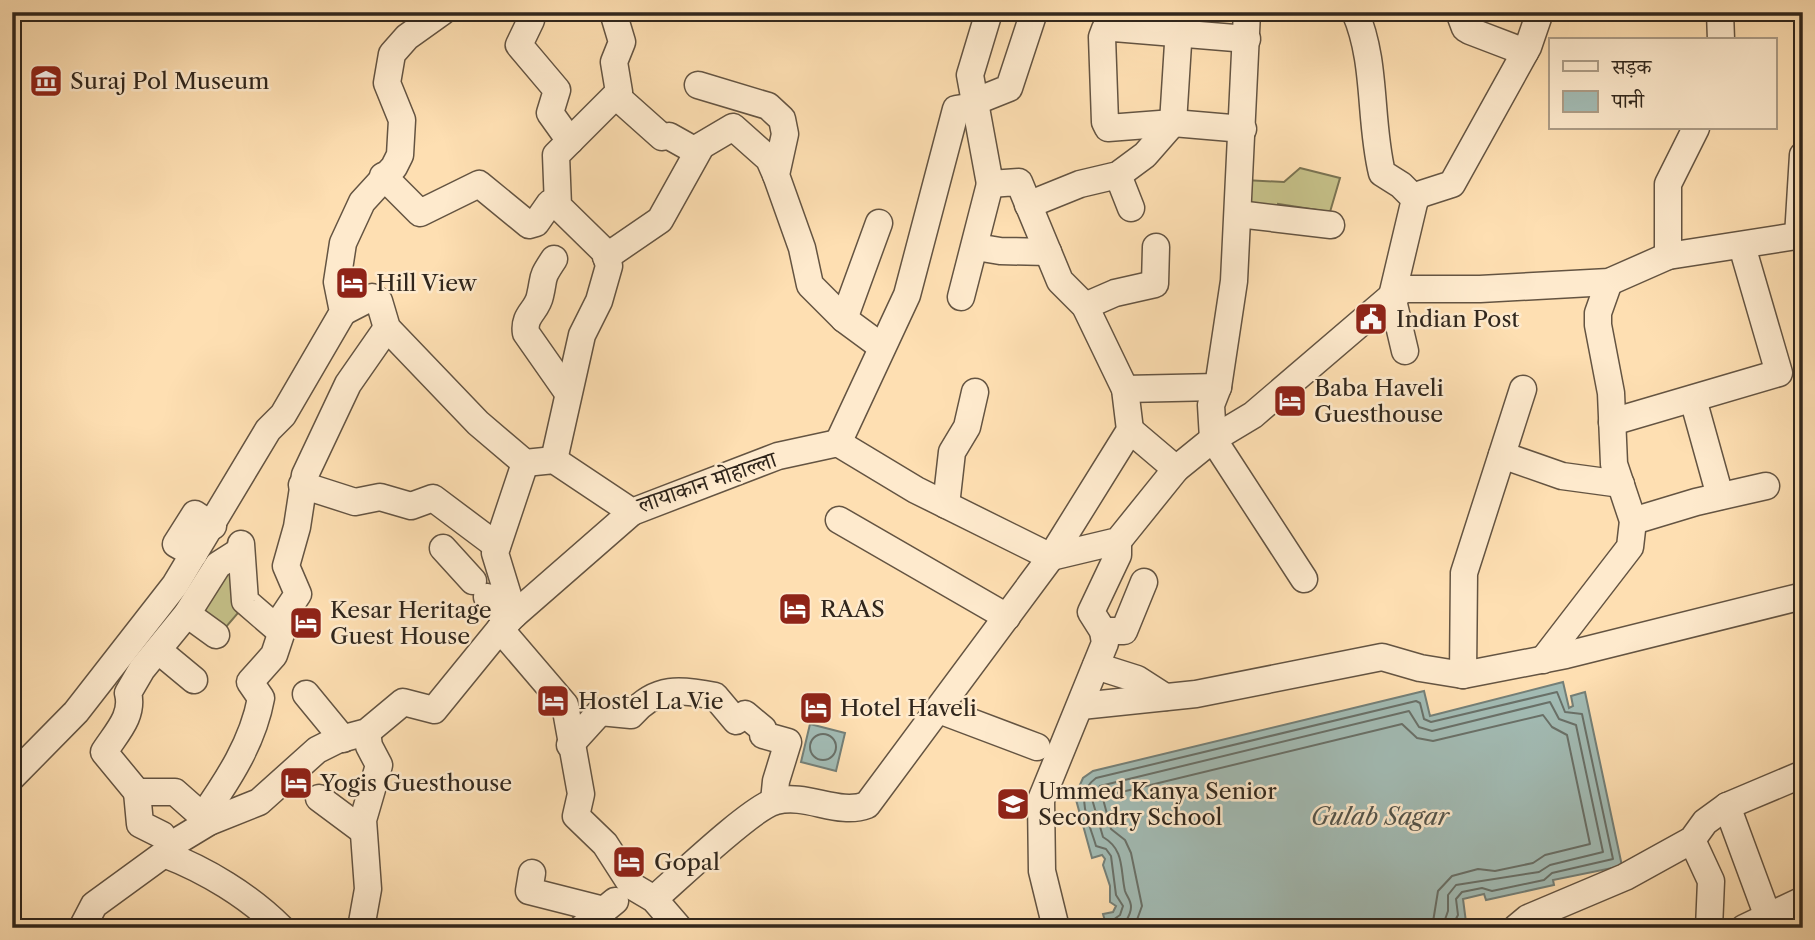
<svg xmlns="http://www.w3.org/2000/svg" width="1815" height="940" viewBox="0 0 1815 940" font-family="'Libre Caslon Text','Noto Serif Devanagari',serif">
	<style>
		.green { fill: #c5c088; stroke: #7a7352; stroke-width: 2 }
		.water { fill: #a2bbb4; stroke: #747f77; stroke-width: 2 }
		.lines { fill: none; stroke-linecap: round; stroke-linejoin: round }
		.shore { stroke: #697068; stroke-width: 2 }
		.minor-casing { stroke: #645442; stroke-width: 29 }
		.minor { stroke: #feeacd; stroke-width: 26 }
		.labels { text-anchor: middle; stroke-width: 5; stroke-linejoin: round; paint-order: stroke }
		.poi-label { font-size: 23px; fill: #30261c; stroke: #feeacd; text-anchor: start }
		.street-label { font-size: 23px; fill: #30261c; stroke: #feeacd }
		.water-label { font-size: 24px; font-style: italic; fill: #52534a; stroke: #feeacd }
	</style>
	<rect width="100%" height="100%" fill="#fedfb2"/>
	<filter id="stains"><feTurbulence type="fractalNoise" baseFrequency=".00286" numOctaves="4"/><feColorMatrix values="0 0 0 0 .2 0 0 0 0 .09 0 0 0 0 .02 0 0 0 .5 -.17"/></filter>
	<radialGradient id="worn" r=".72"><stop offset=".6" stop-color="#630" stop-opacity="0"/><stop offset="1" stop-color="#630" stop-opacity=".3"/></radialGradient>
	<g class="green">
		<path d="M1300 168 1340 178 1330 212 1278 204 1276 216 1241 213 1245 180 1284 182Z"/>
		<path d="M220 567 242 580 244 606 220 634 191 613Z"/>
	</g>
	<g class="water">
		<path d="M1563 682 1569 708 1573 706 1571 696 1585 692 1622 866 1553 880 1554 885 1486 900 1484 894 1463 899 1466 922 1458 924 1459 928H1107L1103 914 1113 912 1116 906 1110 902V886L1103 865 1105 859 1102 855 1092 858 1075 796 1083 778 1093 771 1424 691 1430 716Z"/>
		<path d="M810 724 845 733 836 771 801 762Z"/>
	</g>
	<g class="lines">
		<g class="shore">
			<circle cx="823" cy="747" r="13"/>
			<path d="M1113 928V920L1120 915 1123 906 1116 895 1111 856 1106 849 1096 846C1090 824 1073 794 1096 778L1416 701 1420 703 1424 719 1431 722 1557 692 1565 712 1582 714 1613 859 1552 873 1544 880 1492 891 1482 888 1462 892 1456 899 1458 915 1451 928"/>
			<path d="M1122 928C1125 921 1131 916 1131 907 1131 900 1127 897 1125 891 1120 869 1125 850 1103 837L1092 799 1100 786 1409 711 1419 727 1432 731 1550 702 1559 719 1576 725 1603 852 1550 865 1539 872 1456 885 1448 895V911L1442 928"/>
			<path d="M1134 928 1142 906 1131 853 1125 840 1111 829 1103 799 1105 796 1402 724 1417 738 1433 741 1543 715 1552 727 1567 735 1590 844 1545 855 1533 863 1495 871 1478 869 1452 876 1438 891 1432 928"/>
		</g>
		<defs>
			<g id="minor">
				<path d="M529 12 531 20 519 45 557 90 550 113 570 141"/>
				<path d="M1247 12 1234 281 1218 387 1211 405 1213 439 1304 579"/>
				<path d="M1355 12C1377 62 1369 120 1382 173L1401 185 1415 199 1392 296 1405 351"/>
				<path d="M1459 12 1465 28 1470 31 1525 52"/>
				<path d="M1720 12 1721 40"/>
				<path d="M698 85 768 106 782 119 785 134 776 175 802 248 810 285 844 319 882 347"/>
				<path d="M616 96 662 137 669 136 694 150 733 127 769 159 776 175"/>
				<path d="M974 102 1009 88 1034 12"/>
				<path d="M1243 129 1173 123 1108 128 1105 122 1102 37 1105 29 1114 28 1247 39"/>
				<path d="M1118 175 1131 208"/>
				<path d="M383 176 420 213 479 184 529 225 536 223 550 203 558 206"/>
				<path d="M1415 199 1421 194 1452 184 1528 47 1540 12"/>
				<path d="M1028 205 1080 184 1118 175 1145 155 1173 123 1180 12"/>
				<path d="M1238 214 1331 225"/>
				<path d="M1798 236 1803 155"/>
				<path d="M976 247 1000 251 1048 252"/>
				<path d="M1668 256V184L1696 128"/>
				<path d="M606 257 660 220 699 150"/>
				<path d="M554 259C540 280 545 275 540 296 537 311 523 315 526 333L568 393"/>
				<path d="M961 297 990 184"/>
				<path d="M1085 306 1115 293 1155 284 1156 247"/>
				<path d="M343 312 372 297 379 301 387 328 478 423 525 463 554 460 632 512 778 456 838 443 916 490 1051 557"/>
				<path d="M844 319 879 223"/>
				<path d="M1125 389 1218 387"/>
				<path d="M1693 399 1720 496"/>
				<path d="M1612 422 1779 373 1742 246"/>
				<path d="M1130 430 1176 469"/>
				<path d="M838 443 907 295 956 109 975 106"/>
				<path d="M1502 455 1562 476 1621 484"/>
				<path d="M554 460 582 335 599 301 609 266 605 252 558 206 556 155 619 92 614 62 622 42 613 12"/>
				<path d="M525 463 495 553 514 615 500 629 565 705 581 794 576 816 605 844 632 886 654 899 679 928"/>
				<path d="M302 485 355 502 380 497 411 506 433 498 497 546"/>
				<path d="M946 505 952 452 967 427 975 392"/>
				<path d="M839 520 1007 617"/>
				<path d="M1633 521 1696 502 1766 486"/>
				<path d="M241 544 245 601 281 632"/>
				<path d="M443 548 473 581"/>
				<path d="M194 554 176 544 195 514 213 526"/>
				<path d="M1051 557 1118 541 1176 469 1213 439 1253 415 1392 296 1405 289H1480L1609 282 1668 256 1803 235"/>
				<path d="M487 597 508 621"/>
				<path d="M187 614 216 635"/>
				<path d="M514 615 632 512"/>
				<path d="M1103 631H1124L1144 582"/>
				<path d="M159 651 194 680"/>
				<path d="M1543 660 1630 547 1633 521 1614 464 1611 393 1598 325V313L1609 282"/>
				<path d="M1096 666 1137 679 1165 697"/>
				<path d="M1463 675 1464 573 1523 389"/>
				<path d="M306 694 343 739"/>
				<path d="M1081 706 1196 694 1382 657 1420 668 1463 675 1566 655 1803 596"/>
				<path d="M939 710 1037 747"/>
				<path d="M570 745 600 712 631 715C656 686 681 689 715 696L736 721 745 714 763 729V735L788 742 776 781 774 801"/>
				<path d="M12 777 76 712 175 585 268 430 283 415 343 312 337 282 343 243 362 202 394 167 400 155 402 120 387 83 392 54 407 37 442 12"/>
				<path d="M137 792 140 824 162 835"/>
				<path d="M319 798 362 830"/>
				<path d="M1727 806 1768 917"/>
				<path d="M203 816C228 780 253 742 261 698L250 682 274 655 281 634 280 621 298 594 286 566 297 527 305 475 348 384 387 328"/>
				<path d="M209 822 175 792H137L104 752C116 733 134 716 128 693L142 669 187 614 218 565 240 551"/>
				<path d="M1692 840 1711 881 1709 928"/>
				<path d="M164 854C206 870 249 896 281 928"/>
				<path d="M532 873 529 891 604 910"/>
				<path d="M654 899C676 880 753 806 776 801 807 793 838 816 867 805L1051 557 1130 430 1125 389 1085 306 1060 281 1019 182 990 184 970 75 989 12"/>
				<path d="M82 928 94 905 164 854 171 845 209 822 259 802 317 750 337 740 367 732 403 702 434 710 500 629"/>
				<path d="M361 928 368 889 363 820 379 765 369 746 367 732"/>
				<path d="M582 928 615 901"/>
				<path d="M1056 928 1042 871 1041 800 1105 643 1103 631 1091 612 1118 555V541"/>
				<path d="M1516 928 1528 918 1625 877 1692 840 1705 822 1727 806 1803 774"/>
				<path d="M1744 928 1803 900"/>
			</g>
		</defs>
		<use href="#minor" class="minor-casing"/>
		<use href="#minor" class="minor"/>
	</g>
	<defs>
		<symbol id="museum-square" viewBox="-11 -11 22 22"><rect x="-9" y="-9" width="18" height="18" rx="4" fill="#8f2418" stroke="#feeacd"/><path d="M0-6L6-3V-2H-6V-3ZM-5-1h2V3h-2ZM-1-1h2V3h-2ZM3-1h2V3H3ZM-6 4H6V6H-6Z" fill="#fff"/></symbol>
		<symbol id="hotel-square" viewBox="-11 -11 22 22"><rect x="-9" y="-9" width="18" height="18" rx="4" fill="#8f2418" stroke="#feeacd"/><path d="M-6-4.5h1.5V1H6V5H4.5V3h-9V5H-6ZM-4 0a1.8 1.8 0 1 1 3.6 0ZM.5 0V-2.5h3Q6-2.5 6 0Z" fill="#fff"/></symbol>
		<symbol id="civic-square" viewBox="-11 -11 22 22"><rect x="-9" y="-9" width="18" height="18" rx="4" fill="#8f2418" stroke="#feeacd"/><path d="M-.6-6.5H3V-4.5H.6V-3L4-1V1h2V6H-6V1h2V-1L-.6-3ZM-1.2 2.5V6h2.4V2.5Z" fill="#fff"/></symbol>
		<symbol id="school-square" viewBox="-11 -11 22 22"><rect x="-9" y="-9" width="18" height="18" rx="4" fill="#8f2418" stroke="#feeacd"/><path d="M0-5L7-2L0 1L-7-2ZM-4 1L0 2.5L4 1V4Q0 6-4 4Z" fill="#fff"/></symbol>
	</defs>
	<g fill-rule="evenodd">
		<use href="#museum-square" x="27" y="62" width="38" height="38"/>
		<use href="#hotel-square" x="333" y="264" width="38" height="38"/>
		<use href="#civic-square" x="1352" y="300" width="38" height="38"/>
		<use href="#hotel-square" x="1271" y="382" width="38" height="38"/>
		<use href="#hotel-square" x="776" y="590" width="38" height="38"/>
		<use href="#hotel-square" x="287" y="604" width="38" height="38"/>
		<use href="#hotel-square" x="534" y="682" width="38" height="38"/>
		<use href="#hotel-square" x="797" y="689" width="38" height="38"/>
		<use href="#hotel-square" x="277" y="764" width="38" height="38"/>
		<use href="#school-square" x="994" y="785" width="38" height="38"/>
		<use href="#hotel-square" x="610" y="843" width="38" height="38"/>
	</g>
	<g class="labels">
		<g class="poi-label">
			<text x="70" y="89">Suraj Pol Museum</text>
			<text x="376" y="291">Hill View</text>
			<text x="1396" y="327">Indian Post</text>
			<text x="1314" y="396">Baba Haveli<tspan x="1314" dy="26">Guesthouse</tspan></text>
			<text x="820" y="617">RAAS</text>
			<text x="330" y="618">Kesar Heritage<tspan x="330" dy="26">Guest House</tspan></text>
			<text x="578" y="709">Hostel La Vie</text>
			<text x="840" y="716">Hotel Haveli</text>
			<text x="320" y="791">Yogis Guesthouse</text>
			<text x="1038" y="799">Ummed Kanya Senior<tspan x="1038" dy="26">Secondry School</tspan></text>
			<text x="654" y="870">Gopal</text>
		</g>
		<g class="street-label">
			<text transform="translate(707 482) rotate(-19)" y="8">लायाकान मोहाल्ला</text>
		</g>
		<g class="water-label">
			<text x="1380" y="825">Gulab Sagar</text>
		</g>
	</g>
	<rect width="1815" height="940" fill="none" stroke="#fedfb2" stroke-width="42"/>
	<rect x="14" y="14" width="1787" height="912" fill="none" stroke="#30261c" stroke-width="3.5"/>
	<rect x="21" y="21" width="1773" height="898" fill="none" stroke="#30261c" stroke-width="2"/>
	<rect x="1549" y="38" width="228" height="91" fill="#feeacd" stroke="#ac9c86" stroke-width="2"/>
	<rect x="1563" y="61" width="35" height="10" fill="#feeacd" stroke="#ac9c86" stroke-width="2"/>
	<text x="1612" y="74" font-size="21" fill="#30261c">सड़क</text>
	<rect x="1563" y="91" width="35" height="21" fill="#a2bbb4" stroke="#ac9c86" stroke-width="2"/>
	<text x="1612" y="108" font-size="21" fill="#30261c">पानी</text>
	<rect width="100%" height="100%" filter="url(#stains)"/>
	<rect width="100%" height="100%" fill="url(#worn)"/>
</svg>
